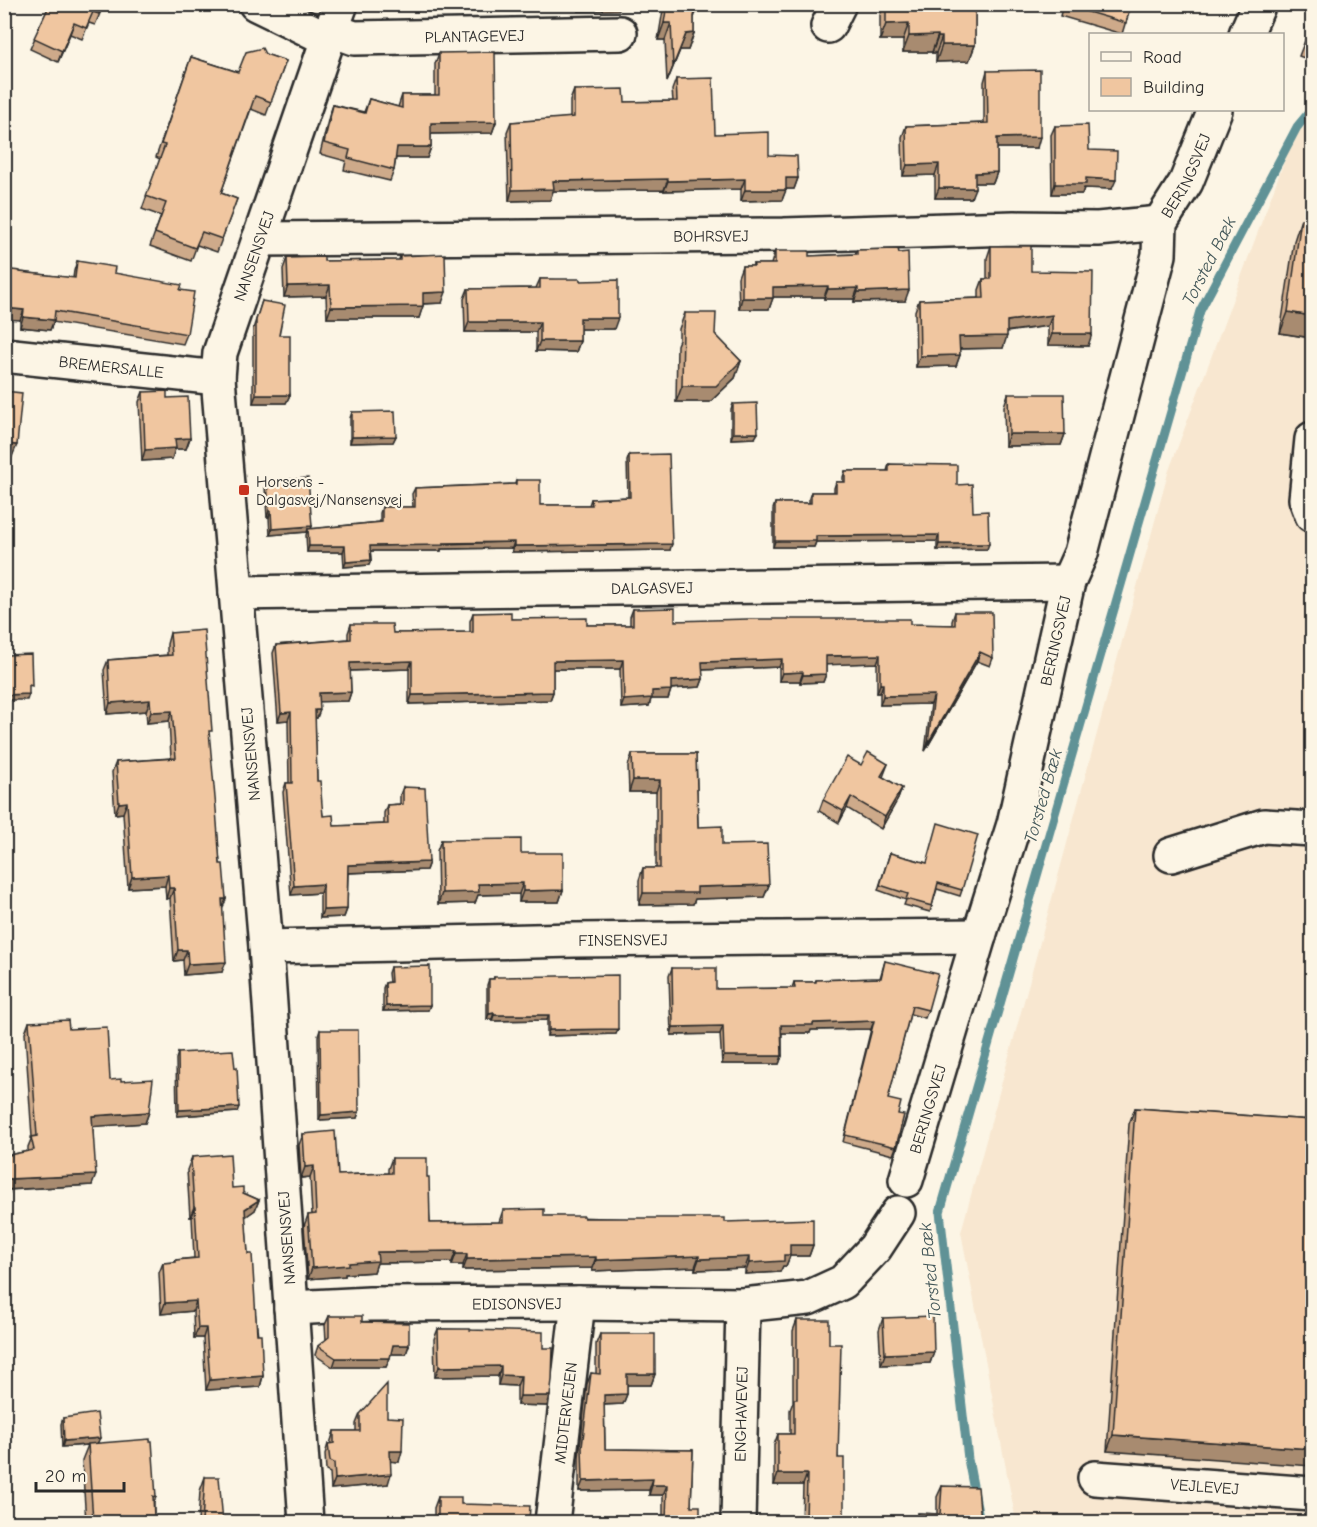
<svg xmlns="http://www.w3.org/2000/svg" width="1317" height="1527" viewBox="0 0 1317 1527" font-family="'Comic Neue',sans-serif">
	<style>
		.built { fill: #f8e7d0 }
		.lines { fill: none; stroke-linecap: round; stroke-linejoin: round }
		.stream { stroke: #619296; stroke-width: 9 }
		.minor-casing { stroke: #2b2b2b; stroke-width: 38 }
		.minor { stroke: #fcf5e5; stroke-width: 33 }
		.wall { fill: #ceaa8a; stroke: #2b2b2b; stroke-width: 1.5 }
		.shaded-wall { fill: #a88b70; stroke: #2b2b2b; stroke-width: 1.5 }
		.building { fill: #f0c6a0; stroke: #2b2b2b; stroke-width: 1.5 }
		.poi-dot { fill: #c8321e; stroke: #fcf5e5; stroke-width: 2 }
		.labels { text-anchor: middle; stroke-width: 4.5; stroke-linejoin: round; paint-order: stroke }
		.street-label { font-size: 16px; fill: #2b2b2b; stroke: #fcf5e5 }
		.poi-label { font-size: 16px; fill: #2b2b2b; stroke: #fcf5e5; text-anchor: start }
		.water-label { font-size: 18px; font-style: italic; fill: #425658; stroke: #fcf5e5 }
	</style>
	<rect width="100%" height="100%" fill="#fcf5e5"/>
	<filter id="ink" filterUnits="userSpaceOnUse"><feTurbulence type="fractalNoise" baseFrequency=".0167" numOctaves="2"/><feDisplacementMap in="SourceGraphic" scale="12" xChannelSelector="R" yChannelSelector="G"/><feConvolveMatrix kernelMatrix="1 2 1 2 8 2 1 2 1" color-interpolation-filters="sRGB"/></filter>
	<g filter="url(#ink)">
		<path class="built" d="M1297 127 1312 128V1522H1015V1516L961 1232 1168 473Z"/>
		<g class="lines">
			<path class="stream" d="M980 1522 968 1459 940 1212 1200 311 1297 127 1312 109"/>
			<defs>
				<g id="minor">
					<path d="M256 4 328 39"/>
					<path d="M828 26 839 4"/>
					<path id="s1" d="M332 30 354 38 620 33"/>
					<path d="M1246 34 1259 4"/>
					<path id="s2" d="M259 239 784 235 1014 228 1098 229 1160 223"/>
					<path id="s3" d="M4 355 218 378"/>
					<path d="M1312 439 1306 499 1312 515"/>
					<path id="s4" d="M236 593 1068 582"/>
					<path d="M1171 855 1264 826 1312 829"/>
					<path id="s5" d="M266 947 575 940 979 936"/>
					<path id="s6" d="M906 1180 979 936 1014 824 1068 582 1081 553 1159 255 1160 223 1186 182 1215 110"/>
					<path id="s7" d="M291 1308 370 1304 578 1303 743 1305 808 1298 843 1282 875 1248 898 1213"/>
					<path id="s8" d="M1095 1478 1312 1494"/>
					<path id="s9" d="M306 1522 266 947 218 378 220 353 328 39 341 4"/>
					<path id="s10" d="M552 1522 578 1303"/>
					<path id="s11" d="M738 1522 743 1305"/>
				</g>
			</defs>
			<use href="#minor" class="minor-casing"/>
			<use href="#minor" class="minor"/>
		</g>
		<g class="wall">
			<path d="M50 4H104L95 25 89 23 82 39 70 34 58 62 30 49Z"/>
			<path d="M651 4H699L694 18V33L688 50H680L667 82 665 40H658L663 10H649Z"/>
			<path d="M884 4H975V45L969 61 936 62V53H932V52H903V40H880V15Z"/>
			<path d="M1063 4H1131L1122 34 1060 16Z"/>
			<path d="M1312 10V61L1299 56 1309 30 1306 28Z"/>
			<path d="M439 53 496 122 492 133 431 134V147L427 158H396L394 170 390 181 344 170 346 161 320 154 329 116 333 105 364 112 369 99 398 107 402 95H435V64Z"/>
			<path d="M265 54 286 61 266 115 251 109 221 193 237 199 217 252 197 245 191 261 150 246 161 216 142 209 160 159 156 157 191 57 238 72Z"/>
			<path d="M987 71 1037 148H997V172L993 183H975L971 198H935V175L903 176 902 137 906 126 984 123V82Z"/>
			<path d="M676 79 715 134 769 155 798 178 794 189H786L782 200 741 201V189L664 191V190L553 191 550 200 509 201 507 132 511 122 570 118V101L574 90 625 102 673 101 672 90Z"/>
			<path d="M1055 126 1089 150 1112 189 1084 188 1082 194H1052L1051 135Z"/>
			<path d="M1301 219 1312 338 1280 333 1294 241Z"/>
			<path d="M991 246 1031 271 1088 346 1048 345V326L1007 332 1003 348 959 349 960 355 956 366 916 367 915 311 919 300 979 298V290L983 279H987V258Z"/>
			<path d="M857 250 905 301 854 302V299H824V297H773L769 309H739L738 277 742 266H753V264H771L775 251 809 256 855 254Z"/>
			<path d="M400 256 442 303 423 304 419 318H327L326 296 284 297 283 269 287 258 324 261 399 260Z"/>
			<path d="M77 261 114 273 180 290 187 334 183 344 53 322 50 330 20 327V272L73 278 74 271Z"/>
			<path d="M540 279 580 281 614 329H580V341L576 352 536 351V332H465L464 299 468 289 536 288Z"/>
			<path d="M262 301 279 335 290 395 286 403H253V329Z"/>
			<path d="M685 313 715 334 741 361 735 378 710 402H676L677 345 679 340V329Z"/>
			<path d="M143 392 167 398 190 438 186 449H175L172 459 142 461 139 402Z"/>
			<path d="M1008 394 1065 434 1061 445 1005 446 1004 406Z"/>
			<path d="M733 404 755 438 731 439V409Z"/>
			<path d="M352 412 396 436 393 442 350 443V418Z"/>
			<path d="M629 455 670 550 512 552V548L441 549V551H370L371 560 369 565 344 567 343 552H307L306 535 307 532 270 535 269 517H267L265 487 267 481 312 526 311 529 380 522V513L382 507H413L412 494 415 488 515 484 516 480 540 505H589L591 499 628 497 627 461Z"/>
			<path d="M889 464 957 485 973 512 987 549 937 550V541L816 542 814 547H773V509L775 503H809V498L811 492H834V488L836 482H843V477L845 471H887Z"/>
			<path d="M633 609 675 621 952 625V621L955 612 993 658 990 666 977 661 925 751 931 704 880 705V693H877V663L826 664V674L823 682 800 683V681H779V667L702 670 703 679 700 687 671 689 668 699H651L649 706 621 708 620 669H553V692L550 700 409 704V669L350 671 351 692 348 701H319L317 718H315L317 781 323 816 334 826 384 824V813L387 805 400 804V795L403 787 429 862 426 870 348 873 347 909 344 917 320 918V893L291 895 283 792 286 783H289L288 720 278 721 273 653 276 645 348 639V633L351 624 393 633 470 632V621L473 613 511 619 587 625H630V617Z"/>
			<path d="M170 633 209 738 220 864 226 899 222 909V972L184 975 183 960 174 961 170 898 166 899 165 886 128 888 123 813 115 814 112 772 116 762 171 758 169 721 147 723 146 711 107 714 104 670 108 660 167 655V644Z"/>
			<path d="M632 754H696L698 827 722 845 769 885 764 897 695 899 693 904 639 905V880L643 868H656V792H629L628 766Z"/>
			<path d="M888 764 883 777 902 788 898 799 881 829 847 808 839 823 819 811 823 800 861 765Z"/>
			<path d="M441 840 521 853 563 890 559 902H519V894L478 895 475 903 438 904 437 851Z"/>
			<path d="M890 853 926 863 962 890 960 896 937 889 930 912 904 905 906 900 878 890Z"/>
			<path d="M885 961 928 1010 925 1018 910 1014 888 1099 898 1114 896 1147 893 1155 843 1142 871 1029 811 1030 810 1033H782V1056L779 1064H722L720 1034 671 1035 669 976 672 968 716 989 792 988 794 982H815L816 980 880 978Z"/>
			<path d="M390 967 430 1005 428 1010 383 1011V988L385 983 389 982 388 973Z"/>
			<path d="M494 977 618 1029 616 1034 547 1036V1020L492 1021V1019H487V985L489 979H493Z"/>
			<path d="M29 1022 69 1029 110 1080 121 1081 149 1112 145 1123 93 1126 92 1185 9 1190V1192L5 1203H4V1156L28 1151V1147L32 1137 25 1033Z"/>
			<path d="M320 1030 359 1112 357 1118 319 1120 318 1036Z"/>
			<path d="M178 1053 237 1112 177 1116 176 1059Z"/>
			<path d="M1135 1108 1312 1120 1107 1451 1129 1124Z"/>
			<path d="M303 1134 338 1175 388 1173V1169L392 1158 427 1177 430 1223 499 1222 503 1210 544 1216 725 1222 813 1245 809 1256H790L786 1266H783L780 1272 745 1274V1268L695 1270V1267L592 1271V1268L463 1270V1265H452V1262L377 1263 374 1272 345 1274V1276L308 1279 304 1226 308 1215H312L310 1177 301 1178 299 1145Z"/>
			<path d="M192 1157 232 1188 259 1200 255 1210 245 1217 248 1254 263 1376 260 1387 206 1390 203 1338H194L193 1311 161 1314 159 1273 163 1263 175 1262 176 1260 194 1258 192 1217H190L187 1170Z"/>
			<path d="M329 1316 362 1322 389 1323 409 1345 406 1354H391L386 1367H333L315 1355 318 1346 326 1340 325 1325Z"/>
			<path d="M883 1318 934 1352 930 1363 881 1365 879 1330Z"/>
			<path d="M797 1320 829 1344 838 1458 844 1522H802L803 1485H774V1445L778 1434H790V1410L793 1402V1331Z"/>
			<path d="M438 1329 470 1330 543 1348 547 1406 517 1405V1386L498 1385V1376L435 1377 434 1339Z"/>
			<path d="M600 1334 655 1374 651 1385H627V1394L623 1404 604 1405 605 1449 693 1450 691 1506 700 1522H663V1495H649V1490L579 1491V1457L587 1384 591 1373 596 1374V1344Z"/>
			<path d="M360 1414 387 1417 399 1462 390 1461 388 1484 331 1489 330 1473 326 1471 325 1454 328 1444H330L334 1431H356V1424Z"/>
			<path d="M63 1418 98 1443 156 1497 154 1502V1517L152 1522H86L82 1460 88 1445 62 1447 61 1424Z"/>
			<path d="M205 1477 223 1522H198L200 1491Z"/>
			<path d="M942 1486 981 1522H915L918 1513 937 1514V1497Z"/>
			<path d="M438 1497 461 1504 529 1522H434V1508Z"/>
		</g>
		<g class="shaded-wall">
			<path d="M581 4H621L619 10 578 11Z"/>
			<path d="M651 4H665L663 10H649Z"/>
			<path d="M74 23 70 34 58 62 62 51Z"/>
			<path d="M664 23H671L665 40H658Z"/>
			<path d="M909 23 903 40H880L886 24Z"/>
			<path d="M694 33 688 50H680L667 82 686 34Z"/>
			<path d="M938 35 932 52H903L909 36Z"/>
			<path d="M938 37H942L936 53H932Z"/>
			<path d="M942 45H975L969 61 936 62Z"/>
			<path d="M496 122 492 133 427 134 431 123Z"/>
			<path d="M1040 137 1037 148H993L997 138Z"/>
			<path d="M397 147H431L427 158H393Z"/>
			<path d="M939 164 935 175 903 176 907 165Z"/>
			<path d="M997 172 993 183H971L975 173Z"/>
			<path d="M786 178H798L794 189H782Z"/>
			<path d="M1086 178 1116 180 1112 189 1084 188 1082 194H1052L1055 184Z"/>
			<path d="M668 179 664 190 553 191 550 200 509 201 512 190 553 181Z"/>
			<path d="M745 179 741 189 664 191 668 181Z"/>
			<path d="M939 188H975L971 198H935Z"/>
			<path d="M745 190H786L782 200 741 201Z"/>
			<path d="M330 285 326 296 284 297 288 286Z"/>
			<path d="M828 286 824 297H769L773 287Z"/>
			<path d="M858 288 854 299H824L828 289Z"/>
			<path d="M909 290 905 301 854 302 858 292Z"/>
			<path d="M446 292 442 303 419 304 423 293Z"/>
			<path d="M742 298H773L769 309H739Z"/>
			<path d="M423 306 419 318H327L331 307Z"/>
			<path d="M4 308 24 310 20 320 4 319Z"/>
			<path d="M1288 312 1312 316V338L1280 333Z"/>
			<path d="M1052 315 1048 326 1003 332 1007 321Z"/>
			<path d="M23 317 54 320 50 330 20 327Z"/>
			<path d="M580 318H618L614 329H576Z"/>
			<path d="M469 322H540L536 332H465Z"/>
			<path d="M1052 334H1092L1088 346 1048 345Z"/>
			<path d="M1007 336 1003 348 955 349 959 337Z"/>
			<path d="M540 341H580L576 352 536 351Z"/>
			<path d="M960 355 956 366 916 367 920 356Z"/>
			<path d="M741 361 735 378 710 402H676L682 386Z"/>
			<path d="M256 395H290L286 403H253Z"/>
			<path d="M733 433H758L755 438 731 439Z"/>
			<path d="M1009 434H1065L1061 445 1005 446Z"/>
			<path d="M396 436 393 442 350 443 352 437Z"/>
			<path d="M190 438 186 449H175L172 459 142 461 145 450 175 439Z"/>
			<path d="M6 444 17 445 11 459H4Z"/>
			<path d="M269 511H271L269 517H267Z"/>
			<path d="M312 526 310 532 308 529 307 532 270 535 272 529Z"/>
			<path d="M939 535 937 541 816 542 814 547H773L775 541 816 536Z"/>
			<path d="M514 542 512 548 441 549V551H368L370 546Z"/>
			<path d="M672 544 670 550 512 552 514 546Z"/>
			<path d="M939 544H989L987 549 937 550Z"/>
			<path d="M309 546H345L343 552H307Z"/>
			<path d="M371 560 369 565 344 567 346 562Z"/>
			<path d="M980 652 977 661 925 751 928 743Z"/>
			<path d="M880 655 877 663 823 665 826 656Z"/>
			<path d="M782 659 779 667 699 670 702 662Z"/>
			<path d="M623 660 620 669H550L553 661Z"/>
			<path d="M412 661 409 669 347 671 350 663Z"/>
			<path d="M803 672 800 681H779L782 673Z"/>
			<path d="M826 674 823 682 800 683 803 675Z"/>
			<path d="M703 679 700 687 668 689 671 681Z"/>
			<path d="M880 684H883L880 693H877Z"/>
			<path d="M671 690 668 699H651L649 706 621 708 624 700 652 691Z"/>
			<path d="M351 692 348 701 316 702 319 693Z"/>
			<path d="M553 692 550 700 409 704 412 695Z"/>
			<path d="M29 694 27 700H4V695Z"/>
			<path d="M934 695 931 704 880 705 883 696Z"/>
			<path d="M150 700 146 711 107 714 110 703Z"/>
			<path d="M315 710H320L317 718H312Z"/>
			<path d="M172 711 169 721 147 723 151 712Z"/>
			<path d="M291 712 288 720 278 721 281 713Z"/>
			<path d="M633 780H660L656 792H629Z"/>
			<path d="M902 788 898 799 881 829 885 817Z"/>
			<path d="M851 797 847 808 839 823 843 811Z"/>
			<path d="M127 802 123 813 115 814 119 803Z"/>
			<path d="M429 862 426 870 345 873 348 865Z"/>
			<path d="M168 875 165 886 128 888 132 877Z"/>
			<path d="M523 883 519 894 478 895 475 903 438 904 442 893 478 884Z"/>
			<path d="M323 884 320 893 291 895 294 886Z"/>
			<path d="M769 885 764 897 695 899 693 904 639 905 643 893 697 887Z"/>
			<path d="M169 888H174L170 898 166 899Z"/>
			<path d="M563 890 559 902H519L523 891Z"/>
			<path d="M222 899H226L222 910Z"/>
			<path d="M347 909 344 917 320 918 323 910Z"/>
			<path d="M178 950H187L183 960 174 961Z"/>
			<path d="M226 962 222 972 184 975 188 964Z"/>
			<path d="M430 1005 428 1010 383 1011 386 1006Z"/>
			<path d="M494 1013 492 1019H487L489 1014Z"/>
			<path d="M494 1015H549L547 1020 492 1021Z"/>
			<path d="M874 1021 871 1029 811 1030 810 1033H779L781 1025 813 1023Z"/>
			<path d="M723 1026 720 1034 671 1035 673 1027Z"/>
			<path d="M618 1029 616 1034 547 1036 549 1030Z"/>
			<path d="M724 1056H782L779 1064H722Z"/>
			<path d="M239 1107 237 1112 177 1116 179 1110Z"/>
			<path d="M149 1112 145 1123 88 1127 92 1116Z"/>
			<path d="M359 1112 357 1118 319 1120 321 1115Z"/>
			<path d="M314 1166 310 1177 301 1178 305 1167Z"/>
			<path d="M96 1175 92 1185 4 1190 8 1179Z"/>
			<path d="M4 1192H9L5 1203H4Z"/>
			<path d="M259 1200 255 1210 241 1220 245 1209Z"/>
			<path d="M194 1207H195L192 1217H190Z"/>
			<path d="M790 1245H813L809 1256H790L786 1266H783L780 1272 745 1274 749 1263 784 1255Z"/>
			<path d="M456 1251 452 1262 377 1263 374 1272 345 1274V1276L308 1279 312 1268 349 1263 377 1252Z"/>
			<path d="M456 1254H467L463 1265H452Z"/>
			<path d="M699 1256 695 1267 592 1271 596 1260Z"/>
			<path d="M596 1257 592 1268 463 1270 467 1259Z"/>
			<path d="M749 1257 745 1268 695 1270 699 1259Z"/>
			<path d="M196 1301 193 1311 161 1314 165 1303Z"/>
			<path d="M198 1328H206L203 1338H194Z"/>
			<path d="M393 1345H409L406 1354H390Z"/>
			<path d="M934 1352 930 1363 881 1365 885 1354Z"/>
			<path d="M336 1358H390L386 1367H333Z"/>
			<path d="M501 1366 498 1376 435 1377 439 1367Z"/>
			<path d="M627 1374H655L651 1385H623Z"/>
			<path d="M501 1375 521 1376 517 1386 498 1385Z"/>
			<path d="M263 1376 260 1387 206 1390 210 1380Z"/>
			<path d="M627 1394 623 1404 600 1405 604 1395Z"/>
			<path d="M520 1396H550L547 1406 517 1405Z"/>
			<path d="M1113 1435 1312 1449V1466L1107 1451Z"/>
			<path d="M100 1438 97 1444 62 1447 64 1441Z"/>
			<path d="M390 1451H402L399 1462 386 1461Z"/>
			<path d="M391 1474 388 1484 331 1489 335 1479Z"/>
			<path d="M778 1474H807L803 1485H774Z"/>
			<path d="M653 1479 649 1490 579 1491 583 1481Z"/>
			<path d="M652 1485H667L663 1495H649Z"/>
			<path d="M154 1517 152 1522H92L93 1521Z"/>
		</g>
		<g class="building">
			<path d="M50 4H103L99 14 93 12 86 28 74 23 62 51 34 38Z"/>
			<path d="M667 4H698L694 16V33L686 34 673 66 671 23H664Z"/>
			<path d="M886 4H975V45H942V37H938V35L909 36V23L886 24Z"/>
			<path d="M1131 4 1126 23 1064 5V4Z"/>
			<path d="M1312 22V42L1305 40Z"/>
			<path d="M262 48 265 54 286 61 271 102 255 96 221 193 237 199 222 239 202 232 195 248 155 233 166 203 146 196 165 145 161 144 191 57 238 72 246 52Z"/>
			<path d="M495 52 496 122 431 123V147H397L394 170 348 158 350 150 324 143 333 105 365 113 369 99 402 108V95H439V53Z"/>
			<path d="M1040 70V137L997 138V172L975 173V188H939V164L907 165 906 126 988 123 987 71Z"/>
			<path d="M713 78 715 134 769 132V155L797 156 798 178H786V190H745V179L668 181V179L553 181 554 189 512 190 511 122 574 117V90L624 89 625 102 677 101 676 79Z"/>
			<path d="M1088 125 1089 150 1117 151 1116 180 1086 178V184H1055V126Z"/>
			<path d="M1301 219 1312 221V316L1288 312Z"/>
			<path d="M991 246H1031V271L1093 272 1092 334H1052V315L1007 321V336L959 337 960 355 920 356 919 300 984 298 983 279H991Z"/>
			<path d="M898 249 899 253 908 252 909 290 858 292V288L828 289V286L773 287V298H742V266H754L753 264H775V251H809V256L857 254V250Z"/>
			<path d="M445 254 446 292 423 293V306L331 307 330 285 288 286 287 258 324 257V261L400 260V256Z"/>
			<path d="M77 261 115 267 114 273 182 285 180 290 194 292 187 334 55 311 54 320 23 317 24 310 4 308V269L20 271V272L75 278Z"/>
			<path d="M540 279H580V281L618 280V318H580V341H540V322H469L468 289 540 288Z"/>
			<path d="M262 301 285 305 279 335H290V395H256V320Z"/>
			<path d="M685 313H716L715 334 741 361 716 386H682L683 329H684Z"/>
			<path d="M4 391 22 393 17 445 6 444 4 456Z"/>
			<path d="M167 391V398L188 397 190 438 175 439 176 448 145 450 143 392Z"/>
			<path d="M1008 394H1064L1065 434H1009Z"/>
			<path d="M757 403 758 433H733V404Z"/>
			<path d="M395 411 396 436 352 437V412Z"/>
			<path d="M669 454 672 544 514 546V542L443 543V545L370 546 371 560 346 562 345 546H309L308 529 382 522V507H415V488L516 484V480H540V505H592L591 499 630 497 629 455Z"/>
			<path d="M889 464 957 465V485L972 484 973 512 988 511 989 544H939V535L816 536V541H775V503H811V492H836V482H845V471H889Z"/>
			<path d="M308 478 312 526 272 529 271 511H269L267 481Z"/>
			<path d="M675 608V621L748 619H910V624L955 625V612H992L993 658 980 652 928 743 934 695 883 696V684H880V655L826 656V674L803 675V672L782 673V659L702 662 703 679 671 681V690L652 691V698L624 700 623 660 553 661V692L412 695V661L350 663 351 692 319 693 320 710H315L317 781H320L323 816 333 815 334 826 388 824 387 805 403 804V787L425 788 429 862 348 865 347 909 323 910V884L294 886 286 783H292L291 712 281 713 276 645 351 639V624H392L393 633 473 632V613L511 612V619L587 618V625H633V609Z"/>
			<path d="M4 627 7 654 4 655Z"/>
			<path d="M204 630 212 731H209L216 809 220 864H223L226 899H222L226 962 188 964 187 950H178L174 888H169L168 875 132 877 127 802 119 803 116 762 176 758 172 711 151 712 150 700 110 703 108 660 172 655 170 633Z"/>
			<path d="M31 654 32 686 29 685V694L4 695V661L7 655Z"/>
			<path d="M868 752 888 764 881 776 902 788 885 817 851 797 843 811 823 800 847 757 861 765Z"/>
			<path d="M632 754H696L698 827 722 826V845L767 844 769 885 697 887V893H643V868H660V780H633Z"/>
			<path d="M938 823 978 835 962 890 938 883 932 906 906 899 908 894 880 885 890 853 927 863Z"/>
			<path d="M521 839V853H563V890L523 891V883L478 884 479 892 442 893 441 840Z"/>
			<path d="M885 961 938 974 928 1010 912 1006 888 1099 901 1102 898 1114 904 1115 896 1147 845 1135 874 1021 813 1023V1025H781L782 1056H724L723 1026 673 1027 672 968H716V989L795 988 794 982H816V980L881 978Z"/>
			<path d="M430 966V1005L386 1006 385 983 391 982 390 967Z"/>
			<path d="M618 975V1029L549 1030V1015H494V1013L489 1014V979H494V977Z"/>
			<path d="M68 1020 69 1029 107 1027 110 1080 121 1079V1081L153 1079 149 1112 92 1116 96 1175 8 1179 9 1192H4V1156L34 1150 31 1137 37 1136 29 1022Z"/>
			<path d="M320 1030H358L359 1112 321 1115Z"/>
			<path d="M233 1050 235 1068 237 1067 239 1107 179 1110 178 1053Z"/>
			<path d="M1135 1108 1312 1120V1449L1113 1435Z"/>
			<path d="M335 1131 338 1175 392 1173V1158H427V1177H429L430 1223 503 1222V1210L544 1209V1216H584V1218H725V1222L813 1219V1245H790V1255H784V1261L749 1263V1257L699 1259V1256L596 1260V1257L467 1259V1254H456V1251L377 1252 378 1261 349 1263V1265L312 1268 308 1215 316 1214 314 1166 305 1167 303 1134Z"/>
			<path d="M230 1154 232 1188 243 1187V1193L259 1200 245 1209 248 1254H252L257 1334H261L263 1376 210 1380 206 1328H198L196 1301 165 1303 163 1263 176 1262V1260L198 1258 195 1207H194L191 1160H192V1157Z"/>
			<path d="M329 1316H362V1322L409 1323V1345H393L390 1358H336L318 1346 329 1337Z"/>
			<path d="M933 1316 934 1352 885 1354 883 1318Z"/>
			<path d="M797 1320H829V1344H841L838 1458H844V1522H806L807 1474H778V1434H794V1399H797Z"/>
			<path d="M438 1329H470V1330L543 1332V1348H553L552 1380 550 1396H520L521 1376 501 1375V1366L439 1367Z"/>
			<path d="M600 1334H655V1374H627V1394L604 1395 605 1449 693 1450 691 1506H700V1522H666L667 1485H652L653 1479 583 1481 582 1447 591 1373 600 1374Z"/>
			<path d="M387 1384V1417L403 1418 402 1451H390L391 1474 335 1479 334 1463 330 1461 328 1444 334 1443V1431H360V1414Z"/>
			<path d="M97 1413 100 1438 64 1441 63 1418Z"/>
			<path d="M150 1439V1441H152L156 1497 153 1496 154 1517 93 1521 88 1444Z"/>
			<path d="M205 1477H219L223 1522H202Z"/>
			<path d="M942 1486 978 1487 981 1522H918V1513L940 1514Z"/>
			<path d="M438 1497H461V1504L530 1506 529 1522H438Z"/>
		</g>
	</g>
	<rect class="poi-dot" x="238" y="484" width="12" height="12" rx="3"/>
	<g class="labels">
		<g class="street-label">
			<text dy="6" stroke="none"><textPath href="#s1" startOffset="144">PLANTAGEVEJ</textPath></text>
			<text dy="6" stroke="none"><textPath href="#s6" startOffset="1046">BERINGSVEJ</textPath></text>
			<text dy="6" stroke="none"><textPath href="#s2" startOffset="452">BOHRSVEJ</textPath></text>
			<text dy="6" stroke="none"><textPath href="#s9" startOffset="1275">NANSENSVEJ</textPath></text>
			<text dy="6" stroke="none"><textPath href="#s3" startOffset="108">BREMERSALLE</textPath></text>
			<text dy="6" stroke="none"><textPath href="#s4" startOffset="416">DALGASVEJ</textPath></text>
			<text dy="6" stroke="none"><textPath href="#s6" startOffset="560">BERINGSVEJ</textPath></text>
			<text transform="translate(250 754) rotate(-95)" y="6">NANSENSVEJ</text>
			<text dy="6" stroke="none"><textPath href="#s5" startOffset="357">FINSENSVEJ</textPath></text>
			<text dy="6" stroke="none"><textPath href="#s6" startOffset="74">BERINGSVEJ</textPath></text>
			<text transform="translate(286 1238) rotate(-94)" y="6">NANSENSVEJ</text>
			<text dy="6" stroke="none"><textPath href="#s7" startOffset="226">EDISONSVEJ</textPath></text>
			<text dy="6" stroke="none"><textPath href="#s10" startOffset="110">MIDTERVEJEN</textPath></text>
			<text dy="6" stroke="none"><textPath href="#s11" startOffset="108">ENGHAVEVEJ</textPath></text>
			<text dy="6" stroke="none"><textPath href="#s8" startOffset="110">VEJLEVEJ</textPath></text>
		</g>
		<g class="poi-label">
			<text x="256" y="487">Horsens -<tspan x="256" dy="18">Dalgasvej/Nansensvej</tspan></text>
		</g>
		<g class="water-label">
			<text transform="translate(1209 261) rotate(-63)" y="6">Torsted Bæk</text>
			<text transform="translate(1043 796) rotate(-74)" y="6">Torsted Bæk</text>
			<text transform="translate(930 1271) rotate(-96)" y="6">Torsted Bæk</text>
		</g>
	</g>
	<rect width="1317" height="1527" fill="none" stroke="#fcf5e5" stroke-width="24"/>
	<rect x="12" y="12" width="1293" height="1503" fill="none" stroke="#2b2b2b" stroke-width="2" filter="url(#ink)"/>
	<rect x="1089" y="33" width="195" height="78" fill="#fcf5e5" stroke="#a8a49b" stroke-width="1.5"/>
	<rect x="1101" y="52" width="30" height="9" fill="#fcf5e5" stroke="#a8a49b" stroke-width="1.5"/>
	<text x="1143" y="63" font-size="18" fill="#2b2b2b">Road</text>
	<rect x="1101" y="78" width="30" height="18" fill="#f0c6a0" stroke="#a8a49b" stroke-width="1.5"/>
	<text x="1143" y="93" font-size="18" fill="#2b2b2b">Building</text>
	<path d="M36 1482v9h88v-9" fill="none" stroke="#2b2b2b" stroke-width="3"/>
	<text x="45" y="1482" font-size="18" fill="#2b2b2b" stroke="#fcf5e5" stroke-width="4.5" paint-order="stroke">20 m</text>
</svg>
